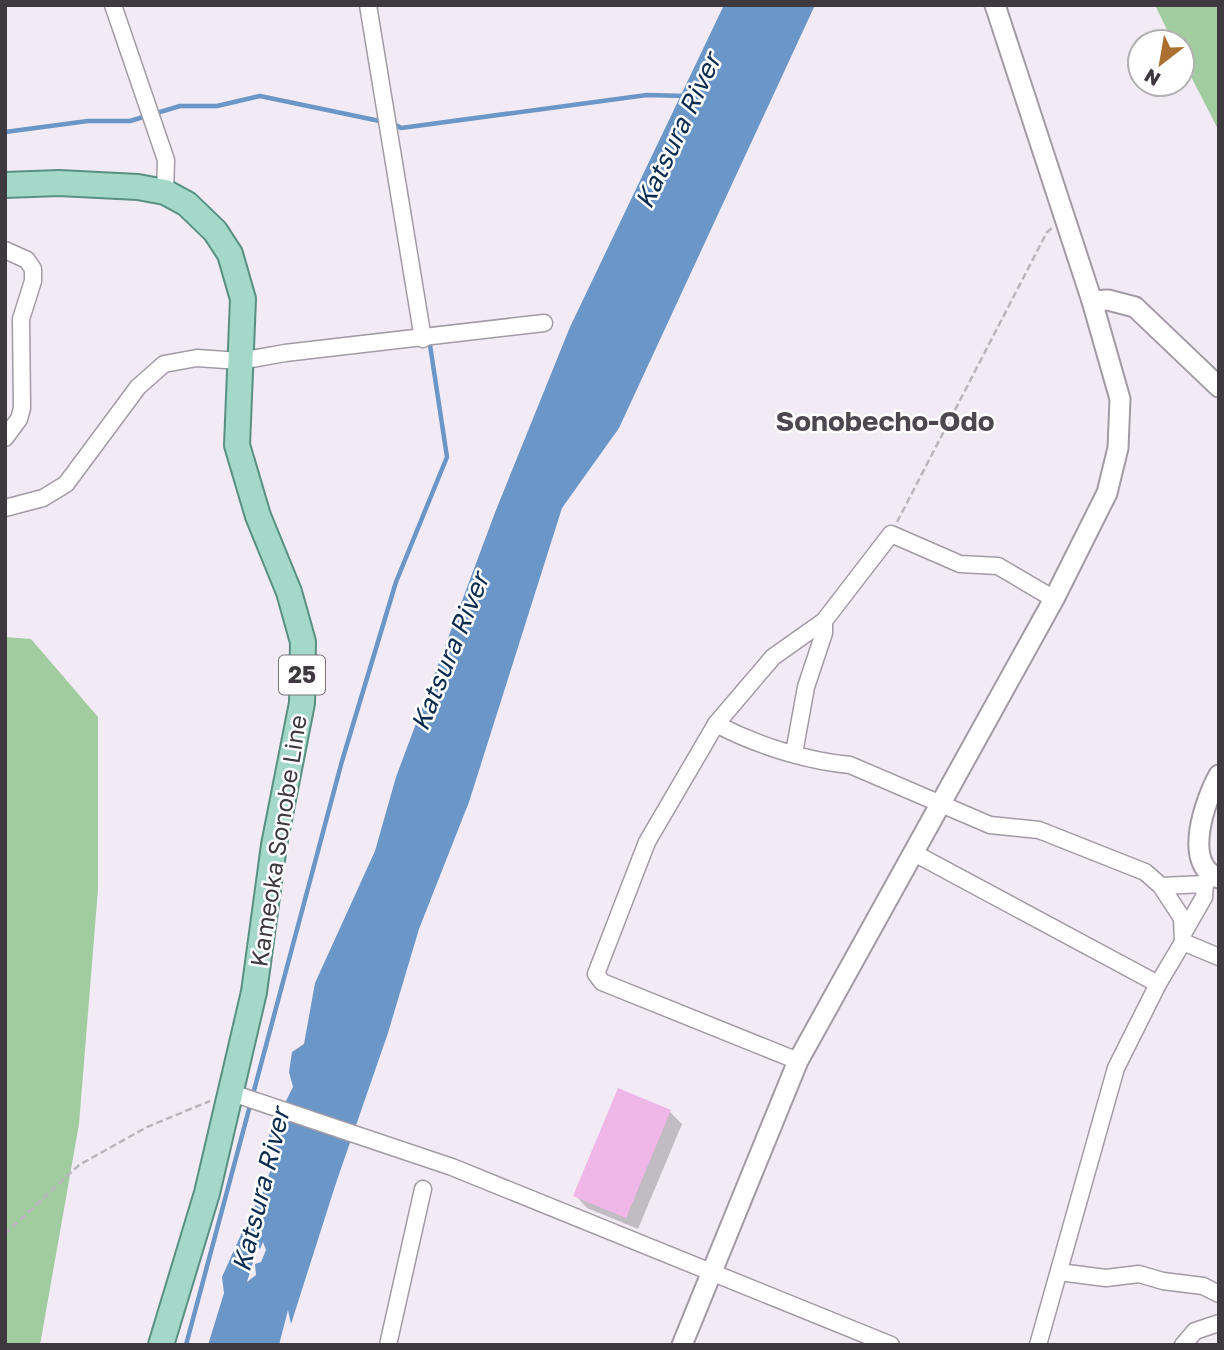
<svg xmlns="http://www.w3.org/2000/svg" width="1224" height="1350" viewBox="0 0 1224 1350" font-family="'Golos Text',sans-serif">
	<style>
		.green { fill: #a0cca0 }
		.water { fill: #6a96c8; fill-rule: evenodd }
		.shadow { fill: #0003 }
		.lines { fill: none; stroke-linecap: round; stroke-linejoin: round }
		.stream { stroke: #6a96c8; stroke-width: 4.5 }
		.building { fill: #f0b7e6 }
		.minor-casing { stroke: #a29ba5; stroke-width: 19 }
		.tertiary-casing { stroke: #a29ba5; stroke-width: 23 }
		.primary-casing { stroke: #589181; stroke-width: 28 }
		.path { stroke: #bbb5be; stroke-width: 2.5; stroke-dasharray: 7 3.5; stroke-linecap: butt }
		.minor { stroke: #fff; stroke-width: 16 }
		.tertiary { stroke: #fff; stroke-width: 19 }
		.primary { stroke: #a4d9c9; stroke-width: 24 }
		.labels { text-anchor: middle; stroke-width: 5; stroke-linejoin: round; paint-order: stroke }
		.shield { fill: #fff; stroke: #777478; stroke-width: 2 }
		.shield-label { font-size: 23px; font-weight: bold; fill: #3d393e }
		.street-label { font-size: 24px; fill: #3d393e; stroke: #fff }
		.water-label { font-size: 26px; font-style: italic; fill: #0c2c4e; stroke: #fff }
		.quarter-label { font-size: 28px; font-weight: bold; fill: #4d4750; stroke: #fff }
	</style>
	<rect width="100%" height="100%" fill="#f2eaf5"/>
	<g class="green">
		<path d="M1155 5H1219V131L1182 59V42H1173Z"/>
		<path d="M5 637 31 639 98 717V889L79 1124 40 1345H5Z"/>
	</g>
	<path class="water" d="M724 5H815L619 428 562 508 469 802 419 929 388 1033 336 1183 291 1324 288 1310 279 1345H208L224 1293 222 1277 252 1210 261 1197 276 1154 269 1135 293 1087 289 1072 292 1052 304 1044 315 983 375 851 396 777 496 510 570 327ZM263 1242 266 1250 261 1262 255 1264 256 1275 247 1282 253 1262 250 1252 257 1245 260 1249Z"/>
	<path class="shadow" d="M669 1111 682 1124 638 1229 587 1208 575 1195Z"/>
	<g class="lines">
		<g class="stream">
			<path d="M5 132 88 121H130L180 106H217L260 96 394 124 401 128 647 95 686 96"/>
			<path d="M186 1345 342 761 396 582 447 457 430 345"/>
		</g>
	</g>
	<path class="building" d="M618 1088 671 1110 626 1218 573 1196Z"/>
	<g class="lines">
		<defs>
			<g id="minor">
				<path d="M113 5 166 160 165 192"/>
				<path d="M368 5 423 339"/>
				<path d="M5 250 27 260 33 269V281L21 319 22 408 19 419 5 438"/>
				<path d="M5 508 43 498 66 484 138 387 164 364 197 358 240 361 285 353 544 323"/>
				<path d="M716 724C756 745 806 761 850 765L990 825 1039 830 1145 872 1161 886 1182 918 1183 942 1158 984 1116 1068 1038 1345"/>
				<path d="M794 753 806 687 824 633V621"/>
				<path d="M914 853 1158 984"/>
				<path d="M1161 886 1205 884 1212 876"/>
				<path d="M1184 932 1204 897 1205 884"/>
				<path d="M1183 942 1219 957"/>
				<path d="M798 1061 602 982 596 974 647 842 716 724 773 657 824 621 891 534 960 564 998 566 1054 599"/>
				<path d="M229 1092 452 1167 891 1345"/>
				<path d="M1059 1272 1106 1278 1139 1274 1163 1281 1203 1286 1219 1294"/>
				<path d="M388 1345 423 1189"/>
				<path d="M1183 1345 1195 1331 1219 1323"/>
			</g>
			<g id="tertiary">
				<path d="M1092 301 1108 300 1135 307 1219 387"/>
				<path d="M1219 775C1206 798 1181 865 1219 878"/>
				<path d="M682 1345 798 1061 1054 599 1107 493 1118 448 1120 399 1092 301 995 5"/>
			</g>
			<path id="primary" d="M5 185 59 183 138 187 165 192 187 204 215 231 230 254 243 299 237 445 258 516 289 592 303 642 302 703 274 845 254 992 207 1193 161 1345"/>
		</defs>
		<use href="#minor" class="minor-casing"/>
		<use href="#tertiary" class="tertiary-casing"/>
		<use href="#primary" class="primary-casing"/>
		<g class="path">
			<path d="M897 522 1047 232 1052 228"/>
			<path d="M5 1234 79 1165 147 1127 210 1101"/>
		</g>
		<use href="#minor" class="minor"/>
		<use href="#tertiary" class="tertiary"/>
		<use href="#primary" class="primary"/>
	</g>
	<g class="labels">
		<rect class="shield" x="279" y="655.5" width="46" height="39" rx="5"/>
		<g class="shield-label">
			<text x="302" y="683">25</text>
		</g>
		<g class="street-label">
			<text transform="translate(279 841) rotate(-81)" y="8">Kameoka Sonobe Line</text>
		</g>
		<g class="water-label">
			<text transform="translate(678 131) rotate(-65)" y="9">Katsura River</text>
			<text transform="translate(450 652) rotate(-68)" y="9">Katsura River</text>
			<text transform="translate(261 1190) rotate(-76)" y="9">Katsura River</text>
		</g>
		<g class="quarter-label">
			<text x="885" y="431">Sonobecho-Odo</text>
		</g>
	</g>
	<rect width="1224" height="1350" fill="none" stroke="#3d393e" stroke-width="14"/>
	<g transform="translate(1161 63) rotate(211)"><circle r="33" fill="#ffffff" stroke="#b1b0b2" stroke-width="2"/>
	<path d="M0-5L12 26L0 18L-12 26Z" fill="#ab6f31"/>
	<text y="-10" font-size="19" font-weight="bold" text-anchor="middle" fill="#3d393e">N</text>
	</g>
</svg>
